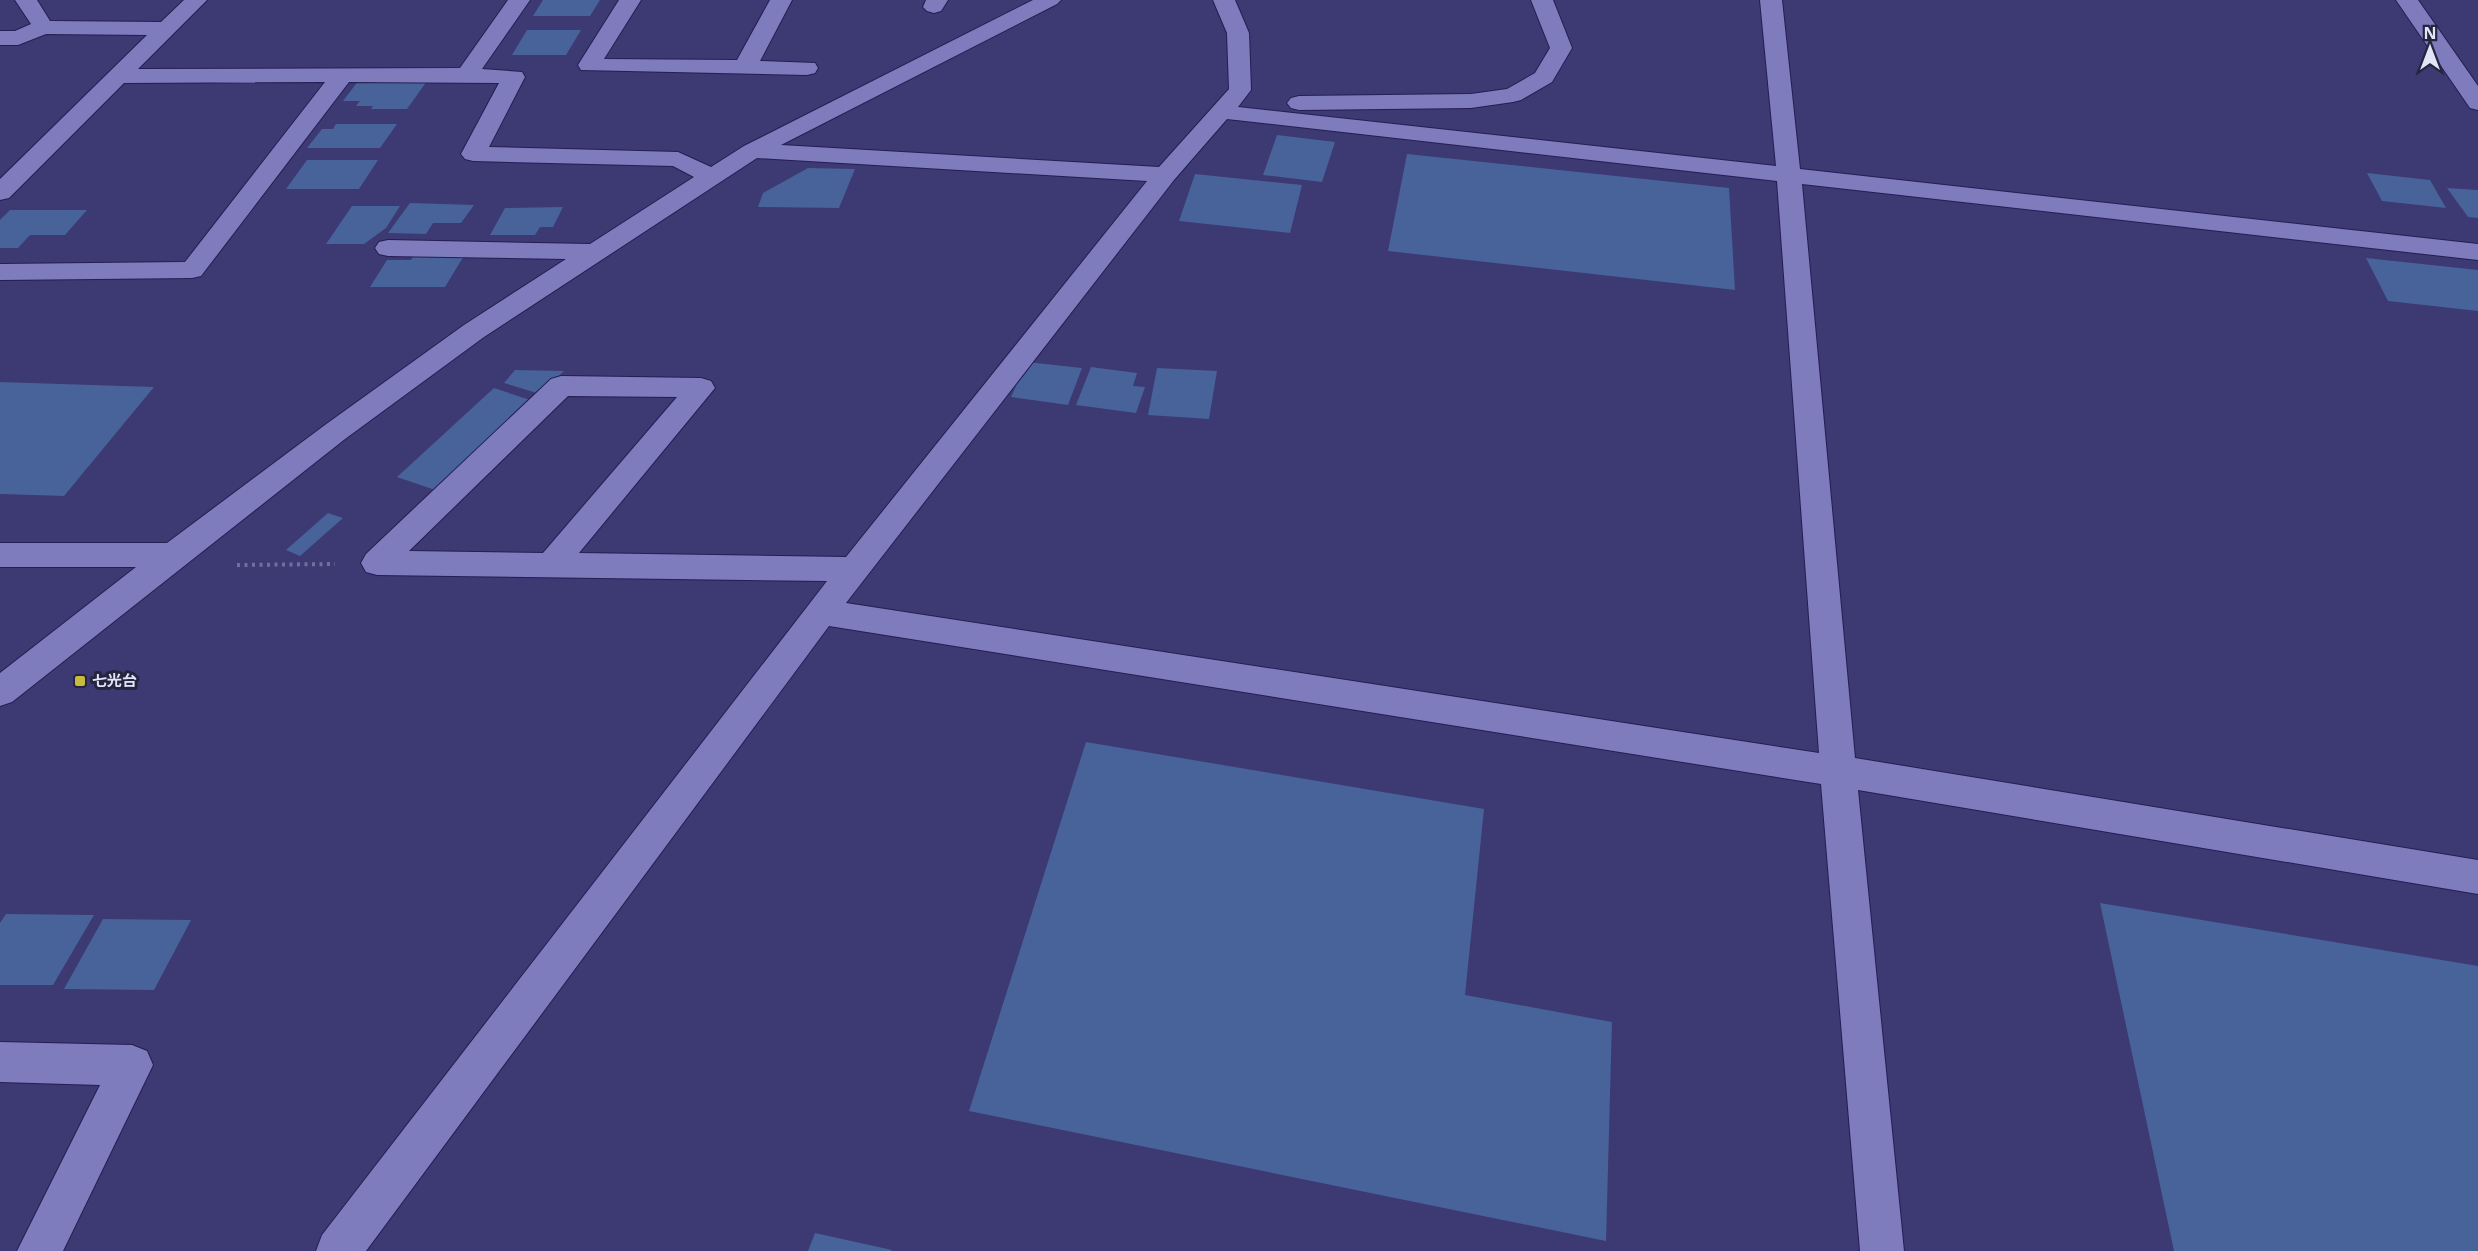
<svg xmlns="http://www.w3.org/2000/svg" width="2478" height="1251" viewBox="0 0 2478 1251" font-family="'Noto Sans','Noto Sans JP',sans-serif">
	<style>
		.building { fill: #48629a }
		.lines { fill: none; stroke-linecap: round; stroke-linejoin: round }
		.minor-casing { stroke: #251e54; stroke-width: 2 }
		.path { stroke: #726f9d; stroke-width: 4; stroke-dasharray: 3 4.5; stroke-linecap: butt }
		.minor { fill: #7e7cbc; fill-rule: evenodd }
		.poi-dot { fill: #c6bb3c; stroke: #26253f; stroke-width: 2 }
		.labels { text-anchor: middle; stroke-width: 6; stroke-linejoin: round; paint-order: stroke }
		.poi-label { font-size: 15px; font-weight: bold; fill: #e4e4f9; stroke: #26253f; text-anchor: start }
	</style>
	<rect width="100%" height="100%" fill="#3d3972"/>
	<g class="building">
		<path d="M543 0H600L590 16H533Z"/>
		<path d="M527 30H581L566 55H512Z"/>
		<path d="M359 80 427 81 407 109H371L373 106H356L360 101H343Z"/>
		<path d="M336 124H397L380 148H307L322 129H333Z"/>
		<path d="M1277 135 1335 142 1322 182 1263 175Z"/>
		<path d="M1407 154 1729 188 1735 290 1388 251Z"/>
		<path d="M307 160H378L359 189H286Z"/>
		<path d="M808 168 855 169 839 208 758 207 763 193Z"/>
		<path d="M2367 173 2430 180 2446 208 2382 201Z"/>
		<path d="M1195 174 1302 185 1290 233 1179 221Z"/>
		<path d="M2447 188 2478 190V218L2468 217Z"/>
		<path d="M410 203 474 205 461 223H433L426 234 388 233Z"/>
		<path d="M352 206H400L386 228 364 244H326Z"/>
		<path d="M563 207 553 227H540L535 235H490L505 208Z"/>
		<path d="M10 210H87L65 235H30L18 248H0V220Z"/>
		<path d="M415 253 465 254 445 287H370L387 260H411Z"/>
		<path d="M2366 258 2478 270V311L2388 301Z"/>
		<path d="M1027 362 1082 368 1068 405 1011 397Z"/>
		<path d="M1091 367 1137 373 1133 386 1145 387 1136 413 1076 405Z"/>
		<path d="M1157 368 1217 371 1209 419 1148 415Z"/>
		<path d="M515 370 564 371 540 394 504 383Z"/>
		<path d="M0 382 154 387 64 496 0 494Z"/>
		<path d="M494 388 533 401 438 491 397 477Z"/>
		<path d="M328 513 343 518 300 556 286 550Z"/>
		<path d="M1086 742 1484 809 1465 995 1612 1022 1606 1241 969 1111Z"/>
		<path d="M2100 903 2478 966V1251H2174Z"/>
		<path d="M6 914 94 915 53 985H0V923Z"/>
		<path d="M103 919 191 920 154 990 64 989Z"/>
		<path d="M815 1233 892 1250 891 1251H808Z"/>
	</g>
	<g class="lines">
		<defs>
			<g id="minor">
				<path d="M15 0H37L50 21 161 22 184 0H207L138 69 460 68 508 0H530L482 69 522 72 525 77 489 147 678 152 711 167 744 146 1033 0H1061L1057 4 781 145 1159 167 1229 89 1227 33 1213 0H1235L1249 33 1251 90 1238 107 1776 166 1760 0H1782L1800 169 2478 244V260L1802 184 1855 758 2478 860V894L1858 790 1904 1251H1860L1821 784 829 626 366 1251H316L322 1235 827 581 377 575 366 572 361 563 366 554 551 379 561 376 701 378 711 381 715 388 579 553 846 557 1147 181 757 158 484 337 345 439 12 702 0 706V673L136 567H0V543H167L325 425 464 325 566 259 388 256 379 254 375 248 379 242 388 240 590 244 694 177 673 166 473 161 465 159 461 154 499 83 349 82 201 276 192 278 0 280V264L185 262 325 82 124 83 9 198 0 200V179L147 35 46 34 18 45H0V31H15L31 24ZM1227 119 1777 181 1819 753 846 603 1174 180ZM568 396 677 397 543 553 409 551Z"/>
				<path d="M619 0H641L604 59 737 60 770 0H792L760 61 815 63 818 68 815 73 807 75 581 70 578 65Z"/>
				<path d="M926 0H948L941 11 934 13 927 11 923 7Z"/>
				<path d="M1531 0H1553L1572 48 1552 82 1521 100 1513 102 1471 108 1299 110 1291 108 1287 103 1291 98 1299 96 1471 94 1507 89 1535 73 1550 48Z"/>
				<path d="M2396 0H2418L2478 86V110L2470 108Z"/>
				<path d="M0 1042 132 1045 147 1051 153 1065 63 1251H17L100 1085 0 1082Z"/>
			</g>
		</defs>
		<use href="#minor" class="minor-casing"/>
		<path class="path" d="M237 565 335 564"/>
		<use href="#minor" class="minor"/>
	</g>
	<rect class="poi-dot" x="74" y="675" width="12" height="12" rx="3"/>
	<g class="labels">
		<g class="poi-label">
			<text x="92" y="686">七光台</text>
		</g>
	</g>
	<g transform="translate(2430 48)" stroke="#26253f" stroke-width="4.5" paint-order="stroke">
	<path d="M0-4.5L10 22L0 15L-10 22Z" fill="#e4e4f9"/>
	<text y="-9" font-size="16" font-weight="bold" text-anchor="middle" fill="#e4e4f9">N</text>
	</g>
</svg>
